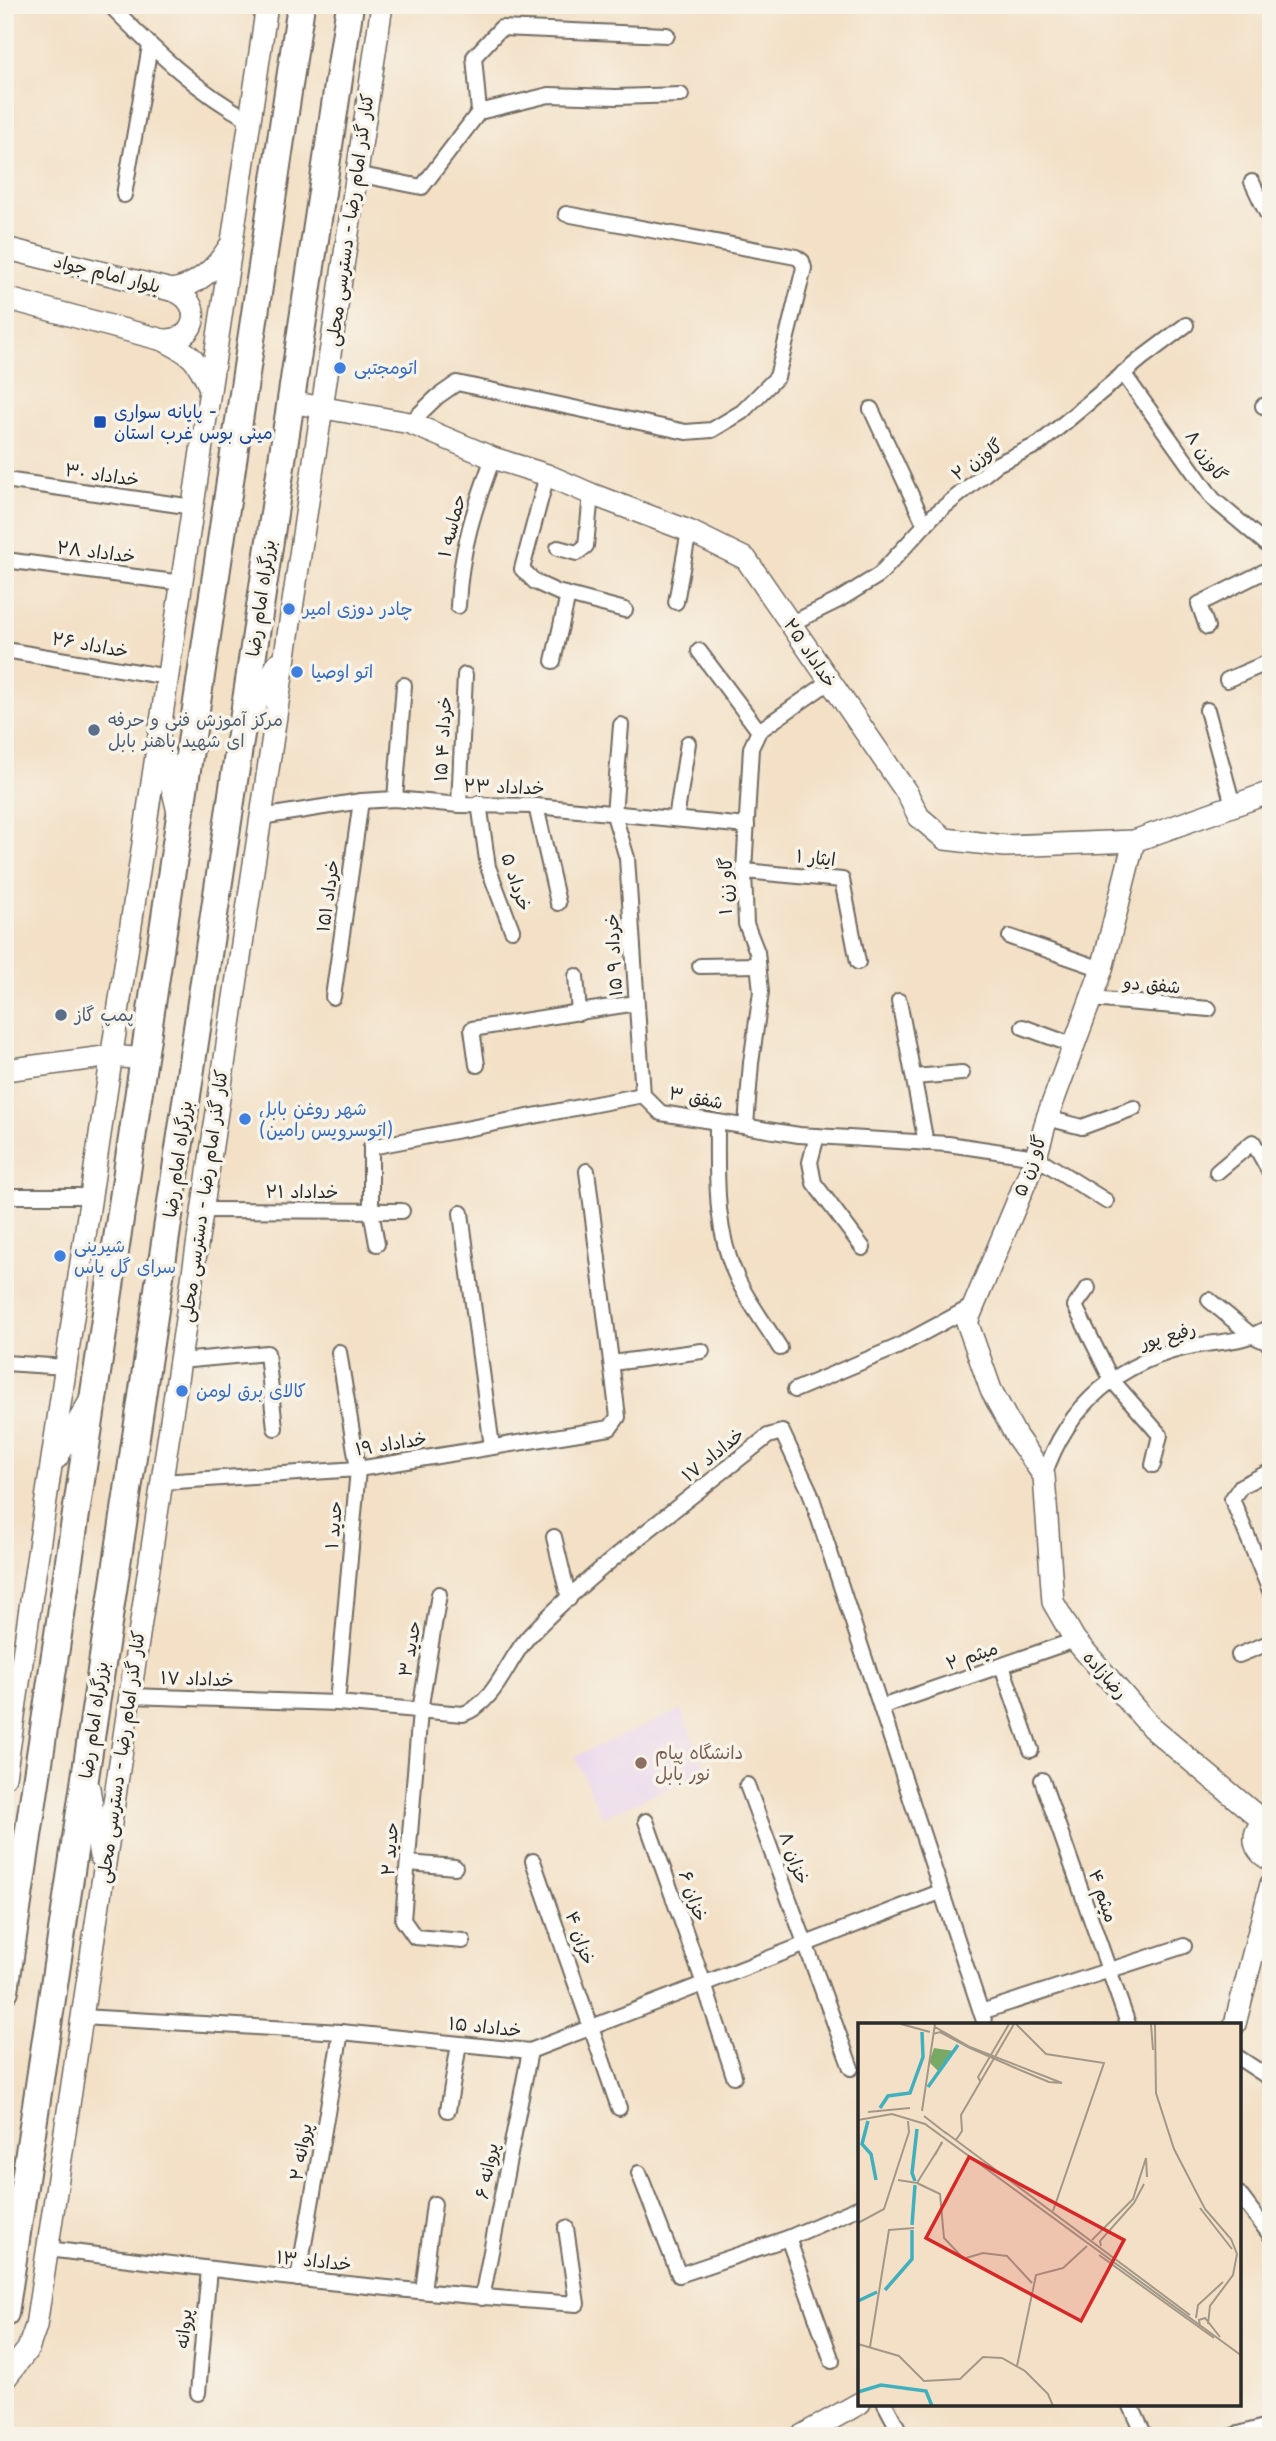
<svg xmlns="http://www.w3.org/2000/svg" width="1276" height="2441" viewBox="0 0 1276 2441" font-family="'Playpen Sans','Playpen Sans Arabic',sans-serif">
	<style>
		.built { fill: #e8d2ef }
		.lines { fill: none; stroke-linecap: round; stroke-linejoin: round }
		.street-casing { stroke: #716a61; stroke-width: 18 }
		.secondary-casing { stroke: #716a61; stroke-width: 24 }
		.highway-casing { stroke: #716a61; stroke-width: 30 }
		.street { stroke: #fff; stroke-width: 14 }
		.secondary { stroke: #fff; stroke-width: 21 }
		.highway { stroke: #fff; stroke-width: 26 }
		.shop-dot { fill: #3f7fe0; stroke: #f7f3e8; stroke-width: 2.5 }
		.transit-dot { fill: #1a4fb4; stroke: #f7f3e8; stroke-width: 2.5 }
		.service-dot { fill: #5c6f8a; stroke: #f7f3e8; stroke-width: 2.5 }
		.education-dot { fill: #8d6e63; stroke: #f7f3e8; stroke-width: 2.5 }
		.labels { text-anchor: middle; stroke-width: 7; stroke-linejoin: round; paint-order: stroke }
		.street-label { font-size: 18px; fill: #2b2b2b; stroke: #f7f3e8 }
		.shop-label { font-size: 18px; fill: #366cbe; stroke: #f7f3e8; text-anchor: start }
		.transit-label { font-size: 18px; fill: #164399; stroke: #f7f3e8; text-anchor: start }
		.service-label { font-size: 18px; fill: #4e5e75; stroke: #f7f3e8; text-anchor: start }
		.education-label { font-size: 18px; fill: #785e54; stroke: #f7f3e8; text-anchor: start }
		.inset-river { fill: none; stroke: #41b0be; stroke-width: 3.5 }
		.inset-road { fill: none; stroke: #a39888; stroke-width: 2 }
		.view { fill: #d62828; fill-opacity: 0.15; stroke: #d62828; stroke-width: 3.5 }
		.inset-edge { fill: none; stroke: #2b2b2b; stroke-width: 3.5 }
	</style>
	<rect width="100%" height="100%" fill="#f7f3e8"/>
	<filter id="ink" filterUnits="userSpaceOnUse"><feTurbulence type="fractalNoise" baseFrequency=".0143" numOctaves="2"/><feDisplacementMap in="SourceGraphic" scale="14" xChannelSelector="R" yChannelSelector="G"/><feConvolveMatrix kernelMatrix="1 2 1 2 8 2 1 2 1" color-interpolation-filters="sRGB"/></filter>
	<filter id="wash" filterUnits="userSpaceOnUse"><feTurbulence type="fractalNoise" baseFrequency=".00686" numOctaves="4" result="noise"/><feDisplacementMap in="SourceGraphic" scale="28" xChannelSelector="R" yChannelSelector="G"/><feGaussianBlur stdDeviation="1.57" result="paint"/><feColorMatrix in="noise" values="0 0 0 0 0 0 0 0 0 0 0 0 0 0 0 0 0 1.4 0 .05"/><feComposite in="paint" operator="in"/></filter>
	<g filter="url(#wash)">
		<rect width="100%" height="100%" fill="#f3e0c6"/>
		<path class="built" d="M681 1710 707 1771 602 1817 575 1756Z"/>
	</g>
	<g filter="url(#ink)">
		<g class="lines">
			<defs>
				<g id="street">
					<path d="M110 5C152 48 197 92 250 120"/>
					<path d="M479 112 474 57 501 28 667 35"/>
					<path d="M356 174 422 187 479 112 549 95 616 97 681 95"/>
					<path d="M1252 182 1271 222"/>
					<path d="M124 195 150 46"/>
					<path d="M1123 373 1213 499 1271 548"/>
					<path d="M1263 406 1271 403"/>
					<path d="M871 409 925 525"/>
					<path d="M410 423 437 397 457 383 686 432 712 430 742 412 777 377 804 268 802 261 796 257 566 214"/>
					<path d="M547 475 522 569 535 582 557 592 625 610"/>
					<path d="M5 480 193 507"/>
					<path d="M558 548 577 553 586 546 591 494"/>
					<path d="M5 560 182 583"/>
					<path d="M676 602 689 531"/>
					<path d="M458 606C460 552 474 509 493 458"/>
					<path d="M790 624 837 601 879 575 934 515 997 464 1039 444 1142 358 1186 325"/>
					<path d="M1207 627 1199 604 1271 568"/>
					<path d="M5 650 168 677"/>
					<path d="M699 651 759 731"/>
					<path d="M553 661 568 595"/>
					<path d="M1227 680 1271 661"/>
					<path d="M1207 710 1233 805"/>
					<path d="M621 725 614 815 627 858 643 1095"/>
					<path d="M395 799 404 685"/>
					<path d="M479 803 488 867 512 930"/>
					<path d="M459 805 465 675"/>
					<path d="M536 806 558 903"/>
					<path d="M261 817 361 801 395 799 459 805 536 806 747 826"/>
					<path d="M676 819 688 743"/>
					<path d="M744 871 842 880 858 962"/>
					<path d="M1010 937 1102 969"/>
					<path d="M700 966 758 965"/>
					<path d="M576 976 579 1013"/>
					<path d="M333 997 361 801"/>
					<path d="M1091 999 1209 1009"/>
					<path d="M899 1001 926 1143"/>
					<path d="M1023 1027 1075 1046"/>
					<path d="M477 1065 472 1029 636 1003"/>
					<path d="M914 1077 962 1073"/>
					<path d="M1047 1118 1082 1127 1134 1108"/>
					<path d="M717 1122C717 1175 714 1229 737 1278 748 1302 766 1325 780 1348"/>
					<path d="M746 1125 751 1063 761 992 757 952 746 924 744 871 751 748 759 731 829 682"/>
					<path d="M817 1136 810 1162 814 1183 863 1248"/>
					<path d="M1217 1172 1253 1142 1271 1174"/>
					<path d="M5 1196H91"/>
					<path d="M202 1210 402 1211"/>
					<path d="M461 1213 492 1447"/>
					<path d="M377 1244 371 1211V1147L643 1095 661 1113 799 1135 948 1144 1036 1157 1106 1201"/>
					<path d="M1088 1288 1075 1306 1111 1379 1160 1435 1153 1465"/>
					<path d="M1209 1300 1251 1335 1271 1344"/>
					<path d="M180 1361 267 1353 275 1428"/>
					<path d="M5 1363 66 1367"/>
					<path d="M612 1363 702 1351"/>
					<path d="M795 1390 897 1347 973 1306"/>
					<path d="M1271 1471 1241 1486 1232 1499 1271 1593"/>
					<path d="M1044 1476C1067 1405 1121 1360 1194 1346 1226 1340 1240 1344 1271 1326"/>
					<path d="M162 1482 358 1469 610 1428 618 1417 587 1171"/>
					<path d="M554 1537 569 1599"/>
					<path d="M439 1594 420 1711 403 1920 415 1937 463 1941"/>
					<path d="M1239 1655 1271 1642"/>
					<path d="M1002 1666 1031 1750"/>
					<path d="M130 1696 337 1703 463 1714C497 1702 507 1659 530 1635 599 1563 690 1499 768 1436L782 1432 810 1492 985 2024"/>
					<path d="M337 1703 358 1469 339 1352"/>
					<path d="M881 1707 1075 1640"/>
					<path d="M1042 1780 1128 2024"/>
					<path d="M747 1785 851 2068"/>
					<path d="M646 1821 704 1984 734 2076"/>
					<path d="M533 1861 619 2108"/>
					<path d="M409 1863 455 1867"/>
					<path d="M981 2012 1184 1946"/>
					<path d="M82 2017 341 2032 530 2051 940 1892"/>
					<path d="M1239 2058 1271 2079"/>
					<path d="M448 2110 459 2044"/>
					<path d="M639 2173 679 2275 788 2238 860 2207"/>
					<path d="M1239 2194 1271 2236"/>
					<path d="M788 2238 832 2361"/>
					<path d="M48 2249C224 2271 400 2292 577 2304L566 2228"/>
					<path d="M298 2279 341 2032"/>
					<path d="M423 2291 434 2204"/>
					<path d="M482 2298 530 2051"/>
					<path d="M198 2393 209 2269"/>
					<path d="M885 2404 902 2436"/>
					<path d="M1130 2404 1145 2436"/>
					<path d="M1232 2436 1271 2425"/>
				</g>
				<g id="secondary">
					<path d="M5 248 171 290C196 287 216 268 229 247"/>
					<path d="M5 298 163 340C192 354 197 359 210 388"/>
					<path d="M163 340C199 342 205 300 171 290"/>
					<path d="M290 402 410 423 493 458 547 475 591 494 689 531 746 559 907 793 919 817 945 839 1005 846 1134 841 1271 792"/>
					<path d="M247 721 278 663"/>
					<path d="M162 745 178 812"/>
					<path d="M1134 841 1102 969 1047 1118 1036 1157 967 1322 991 1390 1016 1436 1044 1476 1053 1602 1075 1640 1152 1728 1263 1821"/>
					<path d="M5 1070 112 1056 144 1059"/>
					<path d="M57 1458 90 1401"/>
					<path d="M5 1777 267 5"/>
					<path d="M89 1788 100 1856"/>
					<path d="M1271 1818C1249 1827 1250 1851 1271 1860"/>
					<path d="M1235 2024 1271 1884"/>
					<path d="M5 2379 28 2349 36 2326 382 5"/>
					<path d="M801 2436 860 2403"/>
				</g>
				<g id="highway">
					<path d="M5 1990 301 5"/>
					<path d="M5 2313 350 5"/>
				</g>
			</defs>
			<use href="#street" class="street-casing"/>
			<use href="#secondary" class="secondary-casing"/>
			<use href="#highway" class="highway-casing"/>
			<use href="#street" class="street"/>
			<use href="#secondary" class="secondary"/>
			<use href="#highway" class="highway"/>
		</g>
	</g>
	<g class="shop-dot">
		<circle cx="340" cy="368" r="7"/>
		<circle cx="289" cy="609" r="7"/>
		<circle cx="297" cy="672" r="7"/>
		<circle cx="245" cy="1119" r="7"/>
		<circle cx="60" cy="1256" r="7"/>
		<circle cx="182" cy="1391" r="7"/>
	</g>
	<rect class="transit-dot" x="93" y="415" width="14" height="14" rx="3.5"/>
	<g class="service-dot">
		<circle cx="94" cy="730" r="7"/>
		<circle cx="61" cy="1015" r="7"/>
	</g>
	<circle class="education-dot" cx="641" cy="1763" r="7"/>
	<g class="labels">
		<g class="street-label">
			<text transform="translate(350 220) rotate(-82)" y="6">کنار گذر امام رضا - دسترسی محلی</text>
			<text transform="translate(107 274) rotate(14)" y="6">بلوار امام جواد</text>
			<text transform="translate(1206 456) rotate(55)" y="6">گاوزن ۸</text>
			<text transform="translate(977 460) rotate(-35)" y="6">گاوزن ۲</text>
			<text transform="translate(102 475) rotate(8)" y="6">خداداد ۳۰</text>
			<text transform="translate(452 526) rotate(-76)" y="6">حماسه ۱</text>
			<text transform="translate(96 552) rotate(7)" y="6">خداداد ۲۸</text>
			<text transform="translate(261 598) rotate(-82)" y="6">بزرگراه امام رضا</text>
			<text transform="translate(90 645) rotate(10)" y="6">خداداد ۲۶</text>
			<text transform="translate(810 653) rotate(56)" y="6">خداداد ۲۵</text>
			<text transform="translate(443 739) rotate(-87)" y="6">۱۵ خرداد ۴</text>
			<text transform="translate(504 787) rotate(2)" y="6">خداداد ۲۳</text>
			<text transform="translate(816 858) rotate(6)" y="6">ایثار ۱</text>
			<text transform="translate(516 882) rotate(72)" y="6">خرداد ۵</text>
			<text transform="translate(726 886) rotate(-90)" y="6">گاو زن ۱</text>
			<text transform="translate(328 896) rotate(-82)" y="6">۱۵خرداد ۱</text>
			<text transform="translate(614 955) rotate(-93)" y="6">۱۵ خرداد ۹</text>
			<text transform="translate(1152 985) rotate(5)" y="6">شفق دو</text>
			<text transform="translate(696 1098) rotate(11)" y="6">شفق ۳</text>
			<text transform="translate(178 1159) rotate(-82)" y="6">بزرگراه امام رضا</text>
			<text transform="translate(1030 1166) rotate(-70)" y="6">گاو زن ۵</text>
			<text x="302" y="1198">خداداد ۲۱</text>
			<text transform="translate(204 1196) rotate(-82)" y="6">کنار گذر امام رضا - دسترسی محلی</text>
			<text transform="translate(1168 1336) rotate(-16)" y="6">رفیع پور</text>
			<text transform="translate(391 1444) rotate(-9)" y="6">خداداد ۱۹</text>
			<text transform="translate(713 1455) rotate(-39)" y="6">خداداد ۱۷</text>
			<text transform="translate(334 1525) rotate(-85)" y="6">حدید ۱</text>
			<text transform="translate(410 1649) rotate(-80)" y="6">حدید ۳</text>
			<text transform="translate(972 1656) rotate(-19)" y="6">میثم ۲</text>
			<text transform="translate(1105 1675) rotate(49)" y="6">رضازاده</text>
			<text transform="translate(197 1679) rotate(2)" y="6">خداداد ۱۷</text>
			<text transform="translate(94 1720) rotate(-82)" y="6">بزرگراه امام رضا</text>
			<text transform="translate(121 1757) rotate(-82)" y="6">کنار گذر امام رضا - دسترسی محلی</text>
			<text transform="translate(390 1849) rotate(-85)" y="6">حدید ۲</text>
			<text transform="translate(794 1858) rotate(70)" y="6">خزان ۸</text>
			<text transform="translate(693 1896) rotate(71)" y="6">خزان ۶</text>
			<text transform="translate(1103 1896) rotate(71)" y="6">میثم ۴</text>
			<text transform="translate(580 1938) rotate(71)" y="6">خزان ۴</text>
			<text transform="translate(485 2027) rotate(6)" y="6">خداداد ۱۵</text>
			<text transform="translate(301 2152) rotate(-80)" y="6">پروانه ۲</text>
			<text transform="translate(487 2171) rotate(-79)" y="6">پروانه ۶</text>
			<text transform="translate(314 2261) rotate(6)" y="6">خداداد ۱۳</text>
			<text transform="translate(184 2329) rotate(-85)" y="6">پروانه</text>
		</g>
		<g class="shop-label">
			<text x="354" y="374">اتومجتبی</text>
			<text x="303" y="615">چادر دوزی امیر</text>
			<text x="311" y="678">اتو اوصیا</text>
			<text x="259" y="1115">شهر روغن بابل<tspan x="259" dy="21">(اتوسرویس رامین)</tspan></text>
			<text x="74" y="1252">شیرینی<tspan x="74" dy="21">سرای گل یاس</tspan></text>
			<text x="196" y="1397">کالای برق لومن</text>
		</g>
		<g class="transit-label">
			<text x="114" y="418">پایانه سواری -<tspan x="114" dy="21">مینی بوس غرب استان</tspan></text>
		</g>
		<g class="service-label">
			<text x="108" y="726">مرکز آموزش فنی و حرفه<tspan x="108" dy="21">ای شهید باهنر بابل</tspan></text>
			<text x="75" y="1021">پمپ گاز</text>
		</g>
		<g class="education-label">
			<text x="655" y="1759">دانشگاه پیام<tspan x="655" dy="21">نور بابل</tspan></text>
		</g>
	</g>
	<g transform="translate(858 2023)">
		<rect width="383" height="383" fill="#f3e0c6"/>
		<path d="M76 25 96 28 81 49 71 39Z" fill="#78aa66"/>
		<path class="inset-river" d="M70 64 100 22M22 85 30 73 52 70 65 34 64 9M10 98 4 121 13 131 18 157M57 158 54 150 59 106M54 202 57 162M27 267 54 236V207M0 278 19 269M0 369 23 362 68 368 74 383"/>
		<path class="inset-road" d="M43 1 72 9M158 1 188 31 246 40 195 188M293 1 295 27M297 1 298 70 316 126 347 186 373 216 379 231 375 252 352 283 350 301M75 11 82 9 112 25 162 47 191 59 204 60 112 24 77 4M122 58 120 54 151 1M64 88 77 1M10 89 52 85M66 93 89 111M0 97 34 91 67 101 384 333M87 109 332 292M98 117 104 108 103 92 156 1M40 157 59 160 84 120V119L77 132M59 160 82 171 86 215 105 235M342 185 374 226M0 200 26 186 51 109 50 98M234 217 275 176 288 135 289 154M243 223 242 218 276 180 286 161M241 232 356 315M108 235 125 230 149 233 174 260M338 295 340 282 365 259M342 303 341 297 347 295 362 314M0 321 41 333 66 358 102 356 125 334 144 335 167 348 190 371 195 383M12 324 31 207 56 205M159 343 178 252 205 245 229 223"/>
		<path class="view" d="M111 134 266 217 223 298 68 215Z"/>
		<rect width="383" height="383" class="inset-edge"/>
	</g>
	<rect width="1276" height="2441" fill="none" stroke="#f7f3e8" stroke-width="28"/>
</svg>
